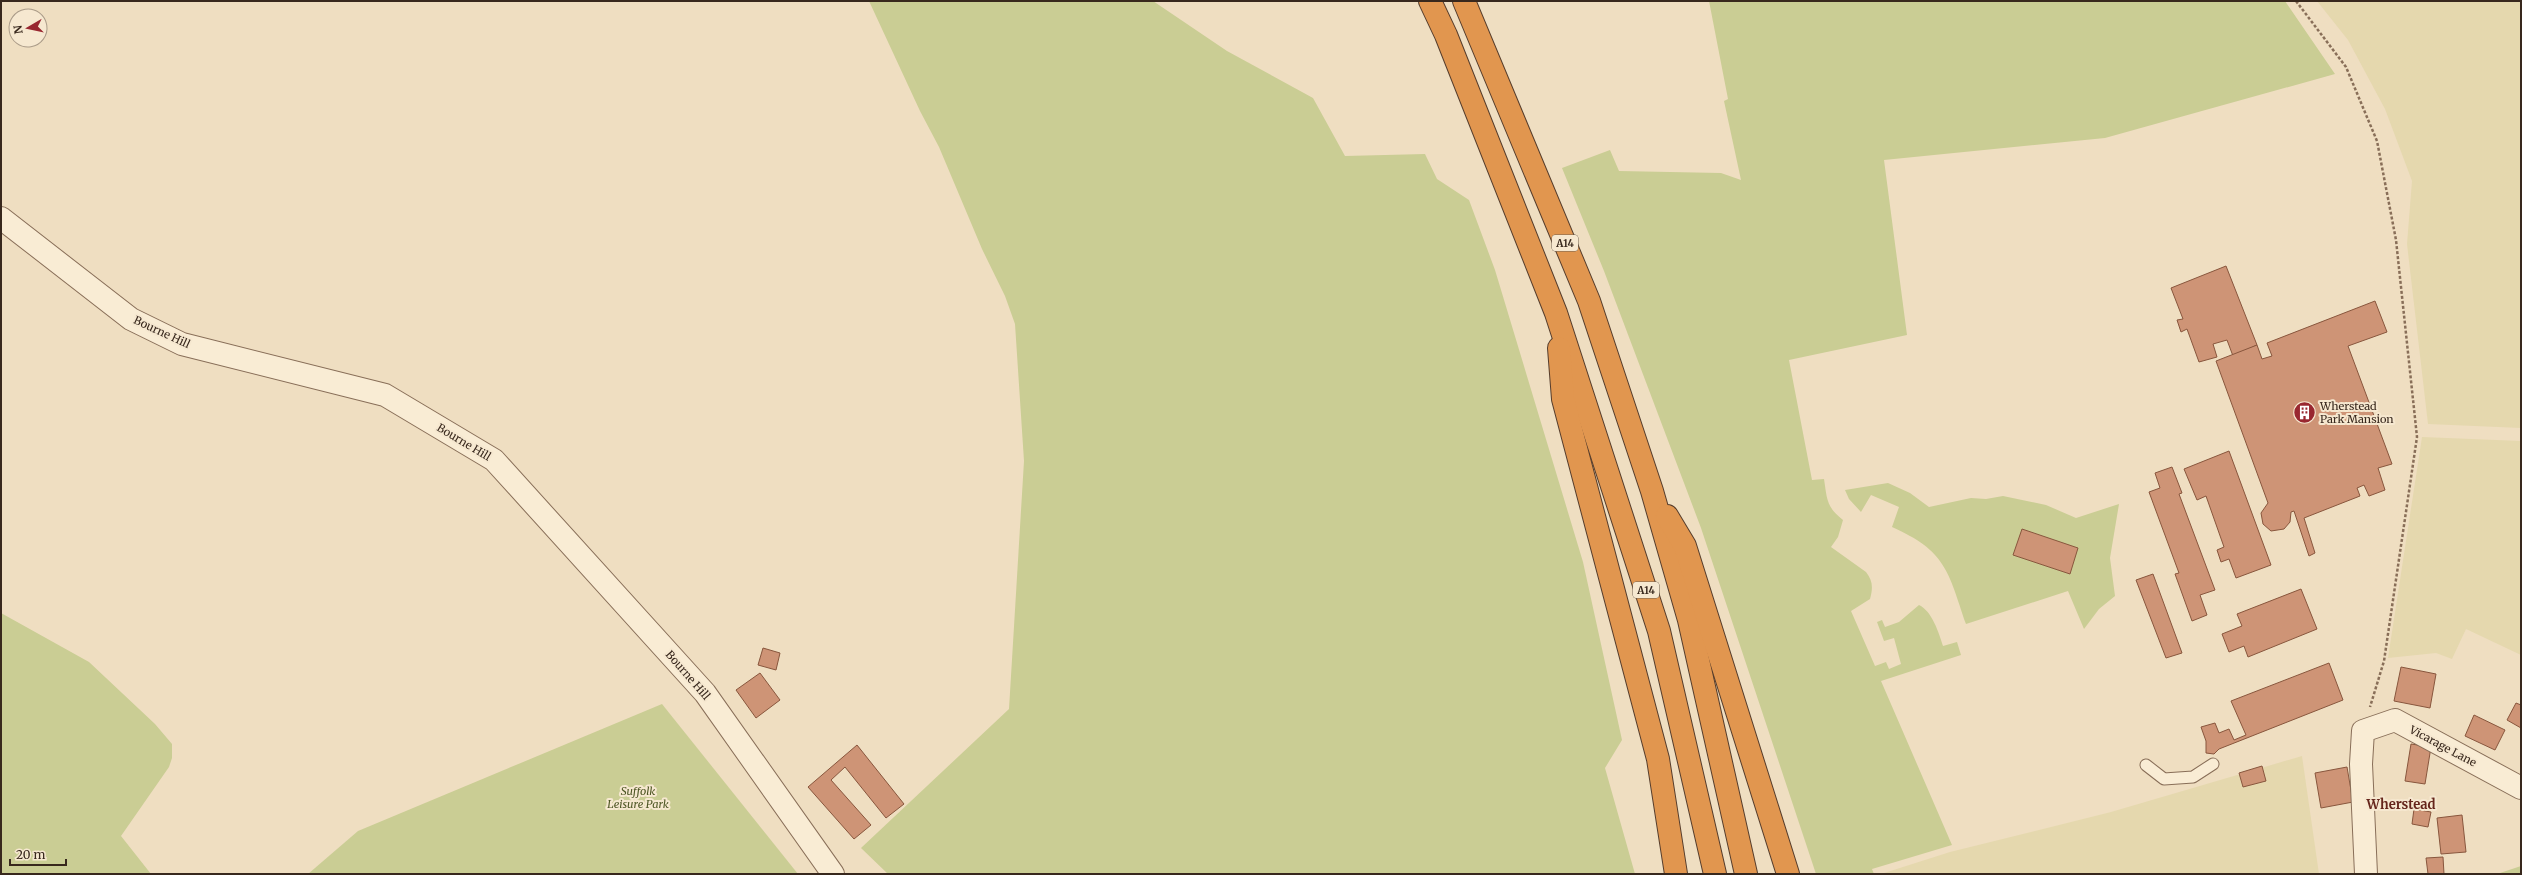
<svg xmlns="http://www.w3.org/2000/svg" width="2522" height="875" viewBox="0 0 2522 875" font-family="Merriweather,serif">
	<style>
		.farmland { fill: #e5d8ae }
		.green { fill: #cacd94 }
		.building { fill: #ce9476; stroke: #88563d }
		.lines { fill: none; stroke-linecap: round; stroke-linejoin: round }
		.lane-casing { stroke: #886e58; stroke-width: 13 }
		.street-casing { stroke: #886e58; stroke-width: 24 }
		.highway-casing { stroke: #563d2c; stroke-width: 24 }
		.path { stroke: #886e58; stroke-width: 2.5; stroke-dasharray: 3 2; stroke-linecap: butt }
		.lane { stroke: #f9ecd4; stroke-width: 11 }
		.street { stroke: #f9ecd4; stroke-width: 22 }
		.highway { stroke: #e1964f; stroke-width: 22 }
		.labels { text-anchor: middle; stroke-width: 4; stroke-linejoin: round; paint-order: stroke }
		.shield { fill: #f6e8d0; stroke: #716253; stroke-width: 1 }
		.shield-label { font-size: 10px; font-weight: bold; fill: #38281d }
		.street-label { font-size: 11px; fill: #38281d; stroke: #f6e8d0 }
		.poi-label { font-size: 11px; fill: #38281d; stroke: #f6e8d0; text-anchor: start }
		.park-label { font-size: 11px; font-style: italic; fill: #4c5523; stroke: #f6e8d0 }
		.quarter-label { font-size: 13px; font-weight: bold; fill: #65251b; stroke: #f6e8d0 }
	</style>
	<rect width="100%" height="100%" fill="#efdec1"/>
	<g class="farmland">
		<path d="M2317 1H2521V428L2428 424 2407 244 2412 181 2385 109 2348 40Z"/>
		<path d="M2422 437 2521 441V655L2466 629 2452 659 2436 653 2388 658Z"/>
		<path d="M2302 756 2319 874H1881L1950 852 2111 812Z"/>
	</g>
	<g class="green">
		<path d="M869 1H1153L1227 51 1313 98 1345 156 1425 154 1437 179 1469 200 1495 270 1583 562 1622 740 1605 768 1635 874H888L861 848 1009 709 1024 461 1015 324 1005 296 982 249 939 147 920 111Z"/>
		<path d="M1709 1H2285L2335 74 2105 138 1884 160 1907 335 1789 360 1812 480 1824 479C1827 498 1826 507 1843 520L1838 537 1831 547 1866 572C1873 581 1873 588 1870 599L1851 611 1875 666 1886 662 1889 669 1901 664 1894 638 1884 641 1877 622 1882 620 1885 627 1899 622 1919 605C1932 611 1939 633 1943 646L1957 642 1961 655 1881 681 1952 845 1872 869 1874 874H1816L1701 528 1604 271 1562 168 1610 150 1619 171 1721 173 1741 180 1724 101 1728 99Z"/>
		<path d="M1888 483 1910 493 1929 507 1971 498 1986 499 2003 496 2046 505 2076 518 2119 504 2110 558 2115 596 2099 609 2084 629 2068 591 1966 624C1948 571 1946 551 1892 527L1899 507 1871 495 1861 512 1849 499 1845 490Z"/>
		<path d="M1 613 89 662 155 724 172 744V758L169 767 121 836 151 874H1Z"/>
		<path d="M662 704 798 874H308L358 831Z"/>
		<path d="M2521 866V874H2497Z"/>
	</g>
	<g class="building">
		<path d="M2226 266 2257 345 2233 356 2227 340 2213 344 2217 357 2199 362 2187 329 2181 332 2177 320 2183 319 2171 288Z"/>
		<path d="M2375 301 2387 332 2348 346 2392 464 2378 468 2385 490 2369 496 2364 485 2357 488 2360 496 2304 518 2315 553 2309 556 2294 511 2291 512 2290 522 2284 529 2271 531 2263 524 2261 513 2268 503 2216 361 2257 345 2262 359 2272 356 2267 343Z"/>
		<path d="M2229 451 2271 565 2236 578 2229 559 2221 562 2217 550 2224 547 2206 496 2197 500 2184 469Z"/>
		<path d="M2172 467 2182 493 2179 494 2215 590 2200 595 2207 615 2192 621 2175 574 2179 573 2149 492 2160 488 2155 473Z"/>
		<path d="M2022 529 2078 548 2070 574 2013 555Z"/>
		<path d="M2153 574 2182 653 2166 658 2136 580Z"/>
		<path d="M2301 589 2317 629 2248 657 2244 646 2229 652 2222 634 2242 626 2237 614Z"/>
		<path d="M763 648 780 653 776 670 758 665Z"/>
		<path d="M2329 663 2343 700 2219 749 2214 754 2206 753V741L2201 727 2215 723 2219 733 2229 729 2234 740 2246 735 2231 701Z"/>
		<path d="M2401 667 2436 674 2430 708 2394 701Z"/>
		<path d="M760 673 780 700 756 718 736 690Z"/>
		<path d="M2516 703 2521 705V728L2507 720Z"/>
		<path d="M2474 715 2505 730 2495 750 2465 736Z"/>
		<path d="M2411 744 2431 747 2425 784 2405 781Z"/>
		<path d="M857 745 904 804 886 818 845 767 831 780 871 825 854 839 808 787Z"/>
		<path d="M2262 766 2266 781 2243 787 2239 773Z"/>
		<path d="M2347 767 2353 802 2321 808 2315 773Z"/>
		<path d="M2414 809 2431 812 2428 827 2412 824Z"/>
		<path d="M2462 815 2466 852 2441 854 2437 818Z"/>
		<path d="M2443 857 2444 874H2428L2426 858Z"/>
	</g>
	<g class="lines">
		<defs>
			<path id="lane" d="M2146 765 2164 779 2193 777 2213 764"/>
			<g id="street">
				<path d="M1 218 131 319 182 344 385 395 494 460 705 693 833 874"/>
				<path d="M2366 874 2361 764 2363 731 2395 720 2521 788"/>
			</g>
			<g id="highway">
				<path d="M1430 1 1446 35 1556 313 1659 631 1715 874"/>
				<path d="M1464 1 1589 301 1652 491 1689 620 1746 874"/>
				<path d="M1559 348 1563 399 1658 759 1676 874"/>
				<path d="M1667 516 1685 546 1788 874"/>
			</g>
		</defs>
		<use href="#lane" class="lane-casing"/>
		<use href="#street" class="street-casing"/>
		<use href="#highway" class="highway-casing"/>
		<path class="path" d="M2296 1 2346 67 2377 141 2396 240 2417 437 2384 661 2370 707"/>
		<use href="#lane" class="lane"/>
		<use href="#street" class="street"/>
		<use href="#highway" class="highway"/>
	</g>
	<defs>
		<symbol id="building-disc" viewBox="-11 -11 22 22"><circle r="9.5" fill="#992730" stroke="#f6e8d0"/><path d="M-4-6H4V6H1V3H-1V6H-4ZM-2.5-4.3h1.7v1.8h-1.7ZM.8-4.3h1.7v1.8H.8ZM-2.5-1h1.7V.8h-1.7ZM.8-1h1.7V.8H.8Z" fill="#fff"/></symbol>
	</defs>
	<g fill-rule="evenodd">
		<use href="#building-disc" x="2292" y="400" width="25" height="25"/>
	</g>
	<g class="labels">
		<g class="shield">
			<rect x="1552" y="235" width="26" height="16" rx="3"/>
			<rect x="1633" y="582" width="26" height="16" rx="3"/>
		</g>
		<g class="shield-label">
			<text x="1565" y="247">A14</text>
			<text x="1646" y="594">A14</text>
		</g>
		<g class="street-label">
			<text transform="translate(162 332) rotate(25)" y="4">Bourne Hill</text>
			<text transform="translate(464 442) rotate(31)" y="4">Bourne Hill</text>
			<text transform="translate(688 675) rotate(49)" y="4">Bourne Hill</text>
			<text transform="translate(2443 746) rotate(28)" y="4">Vicarage Lane</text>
		</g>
		<g class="poi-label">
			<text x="2320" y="410">Wherstead<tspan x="2320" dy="13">Park Mansion</tspan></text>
		</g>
		<g class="park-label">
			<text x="638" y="795">Suffolk<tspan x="638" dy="13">Leisure Park</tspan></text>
		</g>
		<g class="quarter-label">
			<text x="2401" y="809">Wherstead</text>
		</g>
	</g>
	<rect width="2522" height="875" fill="none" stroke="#38281d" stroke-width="4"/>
	<g transform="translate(28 28) rotate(261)"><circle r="19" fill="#f6e8d0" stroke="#aa9b88"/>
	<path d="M0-3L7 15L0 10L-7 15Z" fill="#992730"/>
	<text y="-6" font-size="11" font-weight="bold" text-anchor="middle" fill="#38281d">N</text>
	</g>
	<path d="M10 859v6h56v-6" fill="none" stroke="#38281d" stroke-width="2"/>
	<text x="16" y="859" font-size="12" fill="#38281d" stroke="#f6e8d0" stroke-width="3" paint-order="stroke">20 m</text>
</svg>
